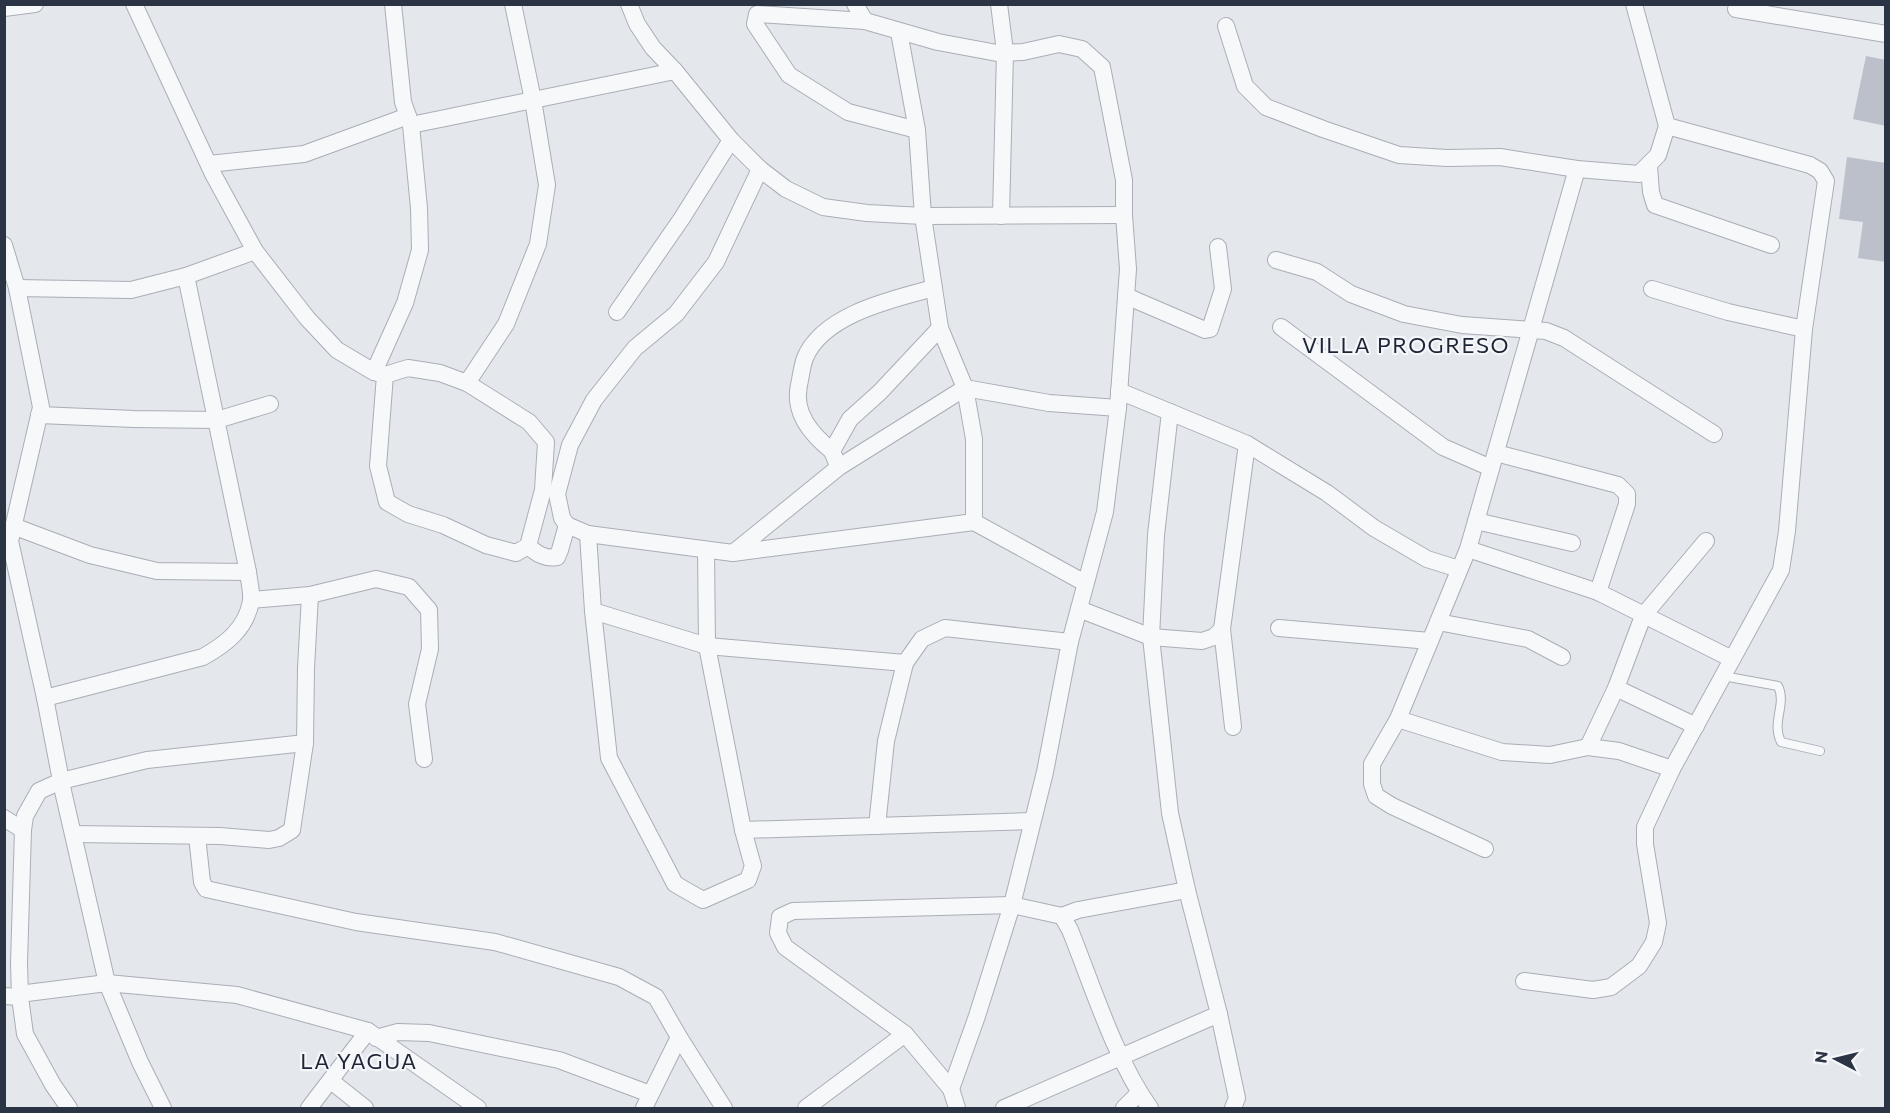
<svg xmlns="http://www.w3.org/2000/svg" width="1890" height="1113" viewBox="0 0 1890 1113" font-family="Commissioner,sans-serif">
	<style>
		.building { fill: #bbc0ca }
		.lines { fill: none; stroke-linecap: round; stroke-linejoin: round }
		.lane-casing { stroke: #a9aeb7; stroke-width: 10 }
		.street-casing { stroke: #a9aeb7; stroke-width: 18 }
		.lane { stroke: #f7f8fa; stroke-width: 8 }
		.street { stroke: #f7f8fa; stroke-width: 16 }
		.labels { text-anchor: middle; stroke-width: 4.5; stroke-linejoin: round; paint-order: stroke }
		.neighbourhood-label { font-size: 22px; letter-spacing: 1.5px; fill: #1d2536; stroke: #f4f6f9 }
	</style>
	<rect width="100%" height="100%" fill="#e4e7ec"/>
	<g class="building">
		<path d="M1866 56 1886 60V126L1853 119Z"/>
		<path d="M1847 157 1886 163V262L1858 258 1863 222 1839 219Z"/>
	</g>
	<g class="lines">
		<defs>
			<path id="lane" d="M1723 676 1778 686C1787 704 1771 722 1781 742L1820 751"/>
			<g id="street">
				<path d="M134 4 213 174 255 251 307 318 337 350 374 372 385 375 408 368 440 373 467 383 529 422 546 442 543 490 528 546 516 553 486 545 443 525 408 514 387 502 378 466 385 375"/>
				<path d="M629 4 637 24 653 48 675 71 731 140 760 169 786 189 823 207 867 213 923 216 1124 215"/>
				<path d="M855 4 865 21 938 42 997 53 1023 52 1059 44 1082 49 1102 67 1124 180V215L1128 269 1118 408 1105 512 1070 642 1045 772 1012 905 977 1016 951 1089"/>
				<path d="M999 4 1005 52 1001 216"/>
				<path d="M4 8 35 4"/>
				<path d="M1736 9 1886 34"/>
				<path d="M865 21 757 14 755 24 789 75 848 112 917 130"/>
				<path d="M1226 26 1245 86 1266 107 1323 129 1399 155 1447 158 1500 157 1577 169 1639 174 1658 155 1667 126"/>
				<path d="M899 32 917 130 923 216 940 328 965 388 974 439V522L1085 583"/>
				<path d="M411 125 675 71"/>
				<path d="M209 164 304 154 408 116"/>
				<path d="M1649 166 1651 192 1655 205 1771 245"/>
				<path d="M760 169 716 262 676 314 635 348 594 400 570 445 557 494 562 518 567 525 588 534 733 553 974 522"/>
				<path d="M4 245 17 288 41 407 10 541 45 698 63 791 107 983 140 1062 163 1108"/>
				<path d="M1276 260 1317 272 1351 294 1404 314 1462 325 1546 331 1564 338 1714 434"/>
				<path d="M17 288 131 290 186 276 255 251"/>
				<path d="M1652 289 1728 312 1804 329"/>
				<path d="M1126 296 1205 330 1210 329 1223 289 1218 247"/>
				<path d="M617 312 682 218 731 140"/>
				<path d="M1281 327 1443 447 1491 468"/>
				<path d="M374 372 405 303 420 250 419 208 411 125 403 102 393 4"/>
				<path d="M467 383 506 324 538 244 547 185 533 100 513 4"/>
				<path d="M1119 391 1247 444 1327 493 1374 528 1427 559 1459 569"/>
				<path d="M1170 412 1156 535 1151 637 1170 813 1187 890 1219 1014 1237 1098 1233 1108"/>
				<path d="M39 415 134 419 217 420 270 404"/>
				<path d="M832 451C811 434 793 413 799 385 801 376 802 366 805 358 823 314 894 299 934 288"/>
				<path d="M1496 453 1618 485 1627 494V504L1598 592"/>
				<path d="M836 461 832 451 850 419 880 392 940 328"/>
				<path d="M1476 521 1572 543"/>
				<path d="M13 526 90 555 157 571 248 572"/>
				<path d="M588 534 593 611 609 758 675 884 703 900 748 880 753 866 743 830 707 646 706 550"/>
				<path d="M528 546C537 554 545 559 557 557L560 550 567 525"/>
				<path d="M1468 549 1598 592 1732 659"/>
				<path d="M733 553 839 467 965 388 1049 403 1118 408"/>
				<path d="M251 600 310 595 376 579 409 587 429 610 430 649 417 704 424 759"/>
				<path d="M1079 609 1151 637 1202 641 1214 637 1222 629"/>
				<path d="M593 611 707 646 905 663"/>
				<path d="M1438 622 1528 639 1562 657"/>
				<path d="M1279 628 1430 641"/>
				<path d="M1616 688 1696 726"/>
				<path d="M45 698 203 657C226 644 246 629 251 601 252 592 249 581 248 572L186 276"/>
				<path d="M1398 719 1502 752 1550 755 1588 747 1619 751 1672 769"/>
				<path d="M1233 727 1222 629 1247 444"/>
				<path d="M1588 747 1616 688 1643 616 1706 541"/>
				<path d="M4 818 23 830"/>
				<path d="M877 826 886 741 905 663 922 639 945 628 1070 642"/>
				<path d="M743 830 1032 821"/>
				<path d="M73 834 220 836 269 840 279 838 292 830 305 743 306 668 310 595"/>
				<path d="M197 836 202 882 206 889 356 922 495 942 619 977 656 997 679 1037 644 1108"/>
				<path d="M1485 849 1392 806 1376 796 1372 784V764L1398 719 1468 549 1577 169"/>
				<path d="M1524 981 1593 990 1611 987 1639 966 1654 942 1658 923 1645 844V827L1672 769 1781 570 1787 531 1804 329 1826 181 1820 171 1810 165 1667 126 1634 4"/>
				<path d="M4 996 20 997 27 993 107 983 237 995 368 1031 478 1108"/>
				<path d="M679 1037 724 1108"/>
				<path d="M376 1038 398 1032 429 1033 559 1060 650 1094"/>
				<path d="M331 1081 365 1108"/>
				<path d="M69 1108 53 1085 25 1034 20 997 19 963 23 830 25 816 39 791 61 781 147 760 305 743"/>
				<path d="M309 1108 368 1031"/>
				<path d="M806 1108 905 1034"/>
				<path d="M957 1108 951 1089 905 1034 785 947 778 933 780 917 793 911 1012 905 1062 916"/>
				<path d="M1004 1108 1219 1014"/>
				<path d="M1124 1108 1139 1093"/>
				<path d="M1150 1108C1115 1059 1093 987 1070 930L1062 916 1078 910 1187 890"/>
			</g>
		</defs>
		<use href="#lane" class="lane-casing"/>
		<use href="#street" class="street-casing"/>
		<use href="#lane" class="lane"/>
		<use href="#street" class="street"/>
	</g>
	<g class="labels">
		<g class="neighbourhood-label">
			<text x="1406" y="353">VILLA PROGRESO</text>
			<text x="359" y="1069">LA YAGUA</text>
		</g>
	</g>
	<rect width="1890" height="1113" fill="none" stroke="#2b3445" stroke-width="12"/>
	<g transform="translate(1836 1059) rotate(277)" stroke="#f4f6f9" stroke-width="4.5" paint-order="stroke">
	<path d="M0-4.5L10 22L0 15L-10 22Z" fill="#2b3445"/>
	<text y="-9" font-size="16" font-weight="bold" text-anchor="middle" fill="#2b3445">N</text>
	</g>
</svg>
